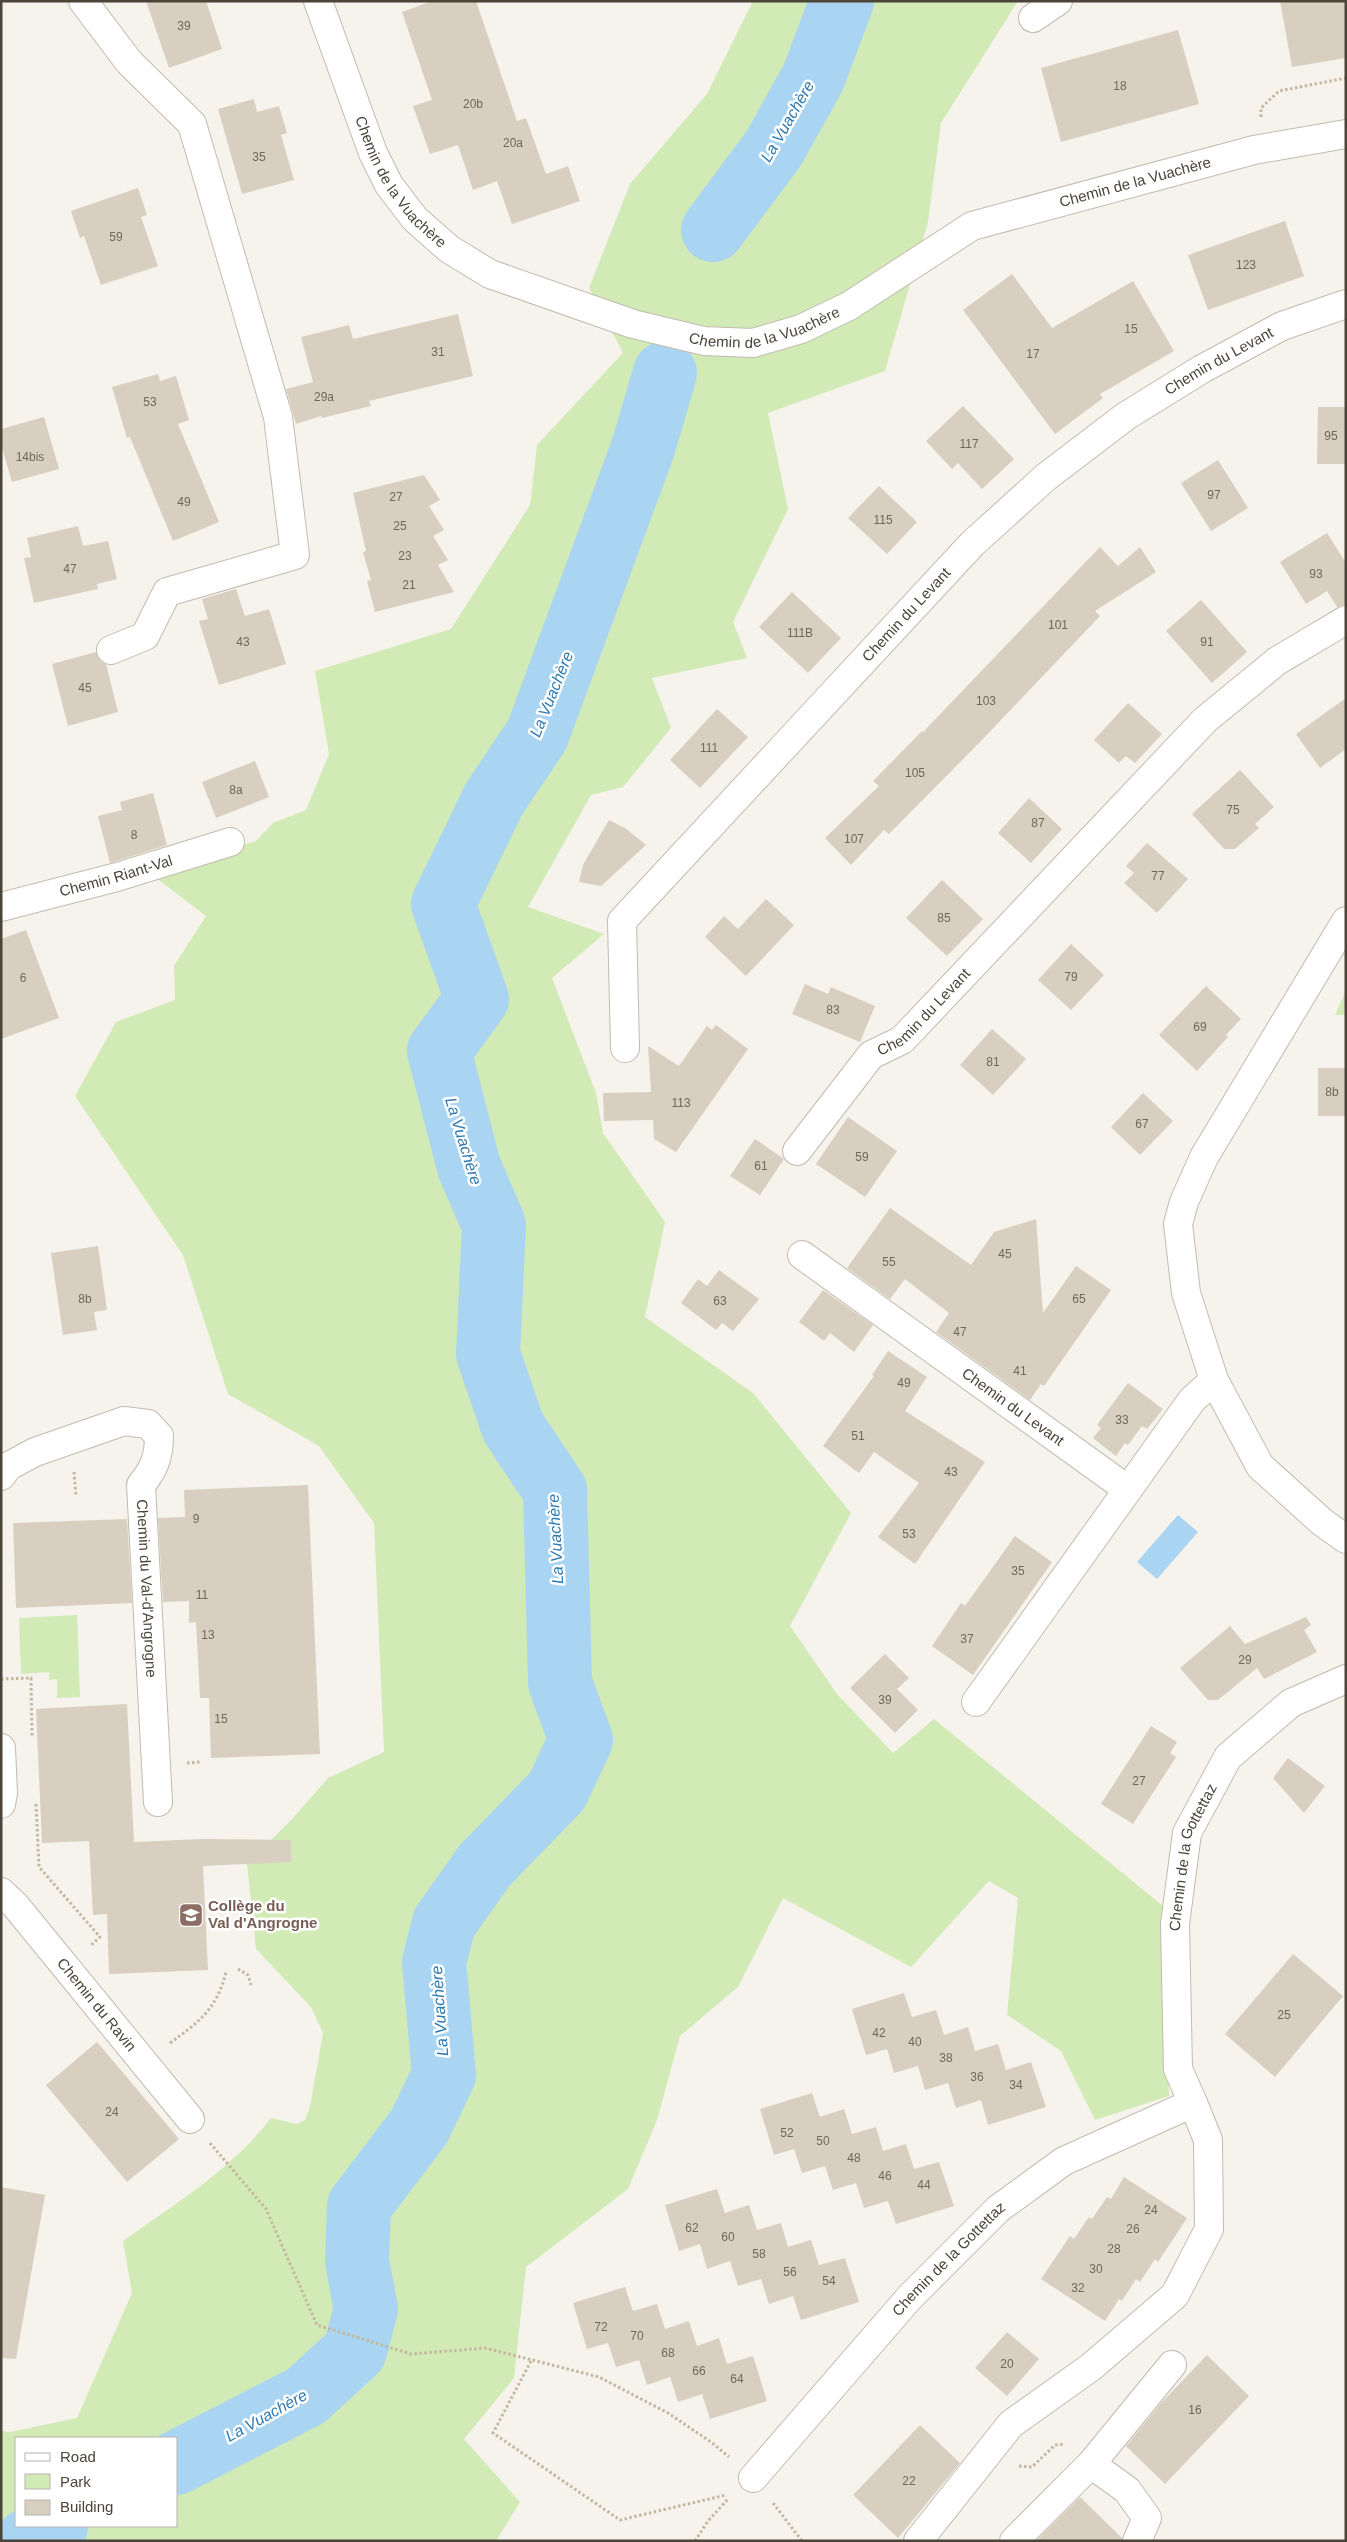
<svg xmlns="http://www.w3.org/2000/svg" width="1347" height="2542" viewBox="0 0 1347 2542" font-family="Helvetica,sans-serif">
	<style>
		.green { fill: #d2eab5; fill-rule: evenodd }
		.water { fill: #a9d4f2 }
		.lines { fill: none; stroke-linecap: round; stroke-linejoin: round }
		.river { stroke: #a9d4f2; stroke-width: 64 }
		.building { fill: #d8cfc1 }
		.minor-casing { stroke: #c2bbae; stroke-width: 30 }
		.path { stroke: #c4b79f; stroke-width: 3; stroke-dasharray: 2.5 2.5; stroke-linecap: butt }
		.minor { stroke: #fff; stroke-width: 28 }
		.labels { text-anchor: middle; stroke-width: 5; stroke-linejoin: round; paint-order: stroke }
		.number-label { font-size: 12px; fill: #6e675b }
		.street-label { font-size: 15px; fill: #4b4439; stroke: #fff }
		.education-label { font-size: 15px; font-weight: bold; fill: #785e54; stroke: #fff; text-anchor: start }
		.water-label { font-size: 16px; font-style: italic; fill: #2e7ab2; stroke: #fff }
	</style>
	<rect width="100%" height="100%" fill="#f6f3ec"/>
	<g class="green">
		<path d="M753 1H1018L941 123 928 222 885 371 768 413 788 509 733 622 747 658 652 678 671 728 623 787 591 795 528 907 604 934 552 978 596 1093 603 1133 665 1222 645 1317 753 1393 851 1513 790 1626 837 1694 893 1753 934 1719 1163 1906 1169 2096 1095 2120 1061 2051 1007 2015 1018 1898 989 1881 911 1967 783 1898 738 1987 680 2036 657 2120 628 2189 526 2267 514 2378 464 2439 520 2502 496 2541H1V2431L10 2432 77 2418 132 2293 123 2241C175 2204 232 2169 271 2118L297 2124 305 2120 310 2107 323 2033 311 2007 256 1949 247 1864 292 1819 328 1778 384 1752 374 1523 319 1446 228 1394 183 1255 75 1096 116 1022 175 1000 174 966 206 916 151 874 256 841 273 823 306 810 329 754 315 671 451 629 530 505 537 445 623 353 589 288 630 184 707 94ZM16 2438H176V2526H16Z"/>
		<path d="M1346 990V1015H1335Z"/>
		<path d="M77 1615 80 1697 57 1698V1679L49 1680V1672L21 1674 19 1618Z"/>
	</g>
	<path class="water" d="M1178 1515 1198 1532 1157 1579 1137 1562Z"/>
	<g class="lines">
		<g class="river">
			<path d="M713 230 774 148 813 78 842 1"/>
			<path d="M176 2463 306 2396 355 2351 366 2309 357 2261 359 2206 419 2127 444 2075 434 1962 444 1923 485 1865 557 1791 581 1740 560 1683 555 1490 513 1427 488 1354 494 1225 469 1167 439 1051 477 999 443 904 494 799 537 735 643 448 665 373"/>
			<path d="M27 2541 56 2526"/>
		</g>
	</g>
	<g class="building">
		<path d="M146 1H206L222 49 169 68Z"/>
		<path d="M432 1H476L517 121 526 118 546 174 568 166 580 201 512 224 497 181 473 190 458 145 430 154 413 106 432 100 402 12Z"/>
		<path d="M1280 1H1346V58L1292 67Z"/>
		<path d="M1178 30 1199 104 1061 142 1041 68Z"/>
		<path d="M254 99 257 112 279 106 287 133 281 135 294 180 242 194 218 109Z"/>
		<path d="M138 188 147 215 141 217 158 266 101 285 84 236 80 238 71 211Z"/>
		<path d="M1285 221 1304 276 1208 310 1188 255Z"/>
		<path d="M1012 274 1052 328 1133 281 1174 351 1100 394 1103 398 1055 434 963 310Z"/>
		<path d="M458 314 473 376 369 401 371 406 322 418 321 416 296 424 286 389 313 382 301 337 349 325 353 339Z"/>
		<path d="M158 374 160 381 176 376 189 420 178 424 219 522 173 541 130 437 127 438 112 387Z"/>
		<path d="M963 406 1014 459 982 489 958 463 952 469 926 441Z"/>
		<path d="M1318 407H1346V464H1317Z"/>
		<path d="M44 417 59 469 12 482 1 444V429Z"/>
		<path d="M1218 460 1248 508 1211 531 1181 483Z"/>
		<path d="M424 475 440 500 429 506 444 530 433 536 448 560 438 565 454 592 375 612 367 581 371 580 363 552 366 551 353 493Z"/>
		<path d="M879 486 917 522 887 554 848 518Z"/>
		<path d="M78 526 83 546 108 541 117 579 97 584 98 589 34 603 24 558 31 557 27 538Z"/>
		<path d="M1327 533 1346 563V604L1337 607 1327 591 1306 604 1280 562Z"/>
		<path d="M1100 547 1118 566 1140 547 1156 572 1095 611 1100 616 980 742 889 834 884 830 851 865 825 838 879 786 873 781 922 731 923 732Z"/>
		<path d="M236 589 245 616 269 609 286 664 219 685 199 621 208 619 202 599Z"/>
		<path d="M792 592 841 638 808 673 759 627Z"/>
		<path d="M1201 600 1247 652 1212 683 1166 631Z"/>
		<path d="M96 652 101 662 106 664 118 712 68 726 52 664Z"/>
		<path d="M1346 698V749L1320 768 1296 734Z"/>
		<path d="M1128 703 1162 734 1135 763 1126 756 1119 763 1094 740Z"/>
		<path d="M717 709 748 737 700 788 670 760Z"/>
		<path d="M255 761 269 797 216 818 202 782Z"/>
		<path d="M1240 770 1274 807 1255 824 1259 828 1235 849H1224L1192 814Z"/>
		<path d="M153 793 167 845 110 863 98 816 122 810 120 802Z"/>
		<path d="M1029 798 1062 829 1031 863 998 833Z"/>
		<path d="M609 820 625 828 646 845 601 886 579 882 583 865Z"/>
		<path d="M1147 843 1188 879 1157 913 1124 883 1134 873 1126 866Z"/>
		<path d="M942 880 983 919 947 956 906 918Z"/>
		<path d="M766 899 794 925 746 976 705 937 724 916 738 929Z"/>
		<path d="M26 930 59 1018 1 1039V939Z"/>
		<path d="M1071 944 1104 975 1071 1010 1038 980Z"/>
		<path d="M805 984 828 994 831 987 875 1006 860 1042 792 1014Z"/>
		<path d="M1206 986 1241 1019 1226 1035 1228 1037 1197 1071 1159 1035Z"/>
		<path d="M716 1025 748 1049 676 1152 654 1139 653 1120 604 1121 603 1093 651 1092 648 1046 679 1066 707 1026 712 1030Z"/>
		<path d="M992 1029 1026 1059 993 1095 960 1065Z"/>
		<rect x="1318" y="1068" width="28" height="48"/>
		<path d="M1143 1093 1173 1121 1140 1155 1111 1127Z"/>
		<path d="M848 1117 897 1151 865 1197 816 1164Z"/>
		<path d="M755 1139 784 1159 760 1195 730 1176Z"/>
		<path d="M890 1208 971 1265 994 1232 1036 1219 1043 1313 1076 1266 1111 1290 1044 1386 1041 1384 1030 1400 936 1332 949 1313 905 1279 890 1299 847 1268Z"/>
		<path d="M98 1246 107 1310 94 1312 97 1330 63 1335 51 1253Z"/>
		<path d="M719 1270 759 1299 733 1331 722 1323 716 1330 681 1303 698 1279 707 1286Z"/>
		<path d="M823 1290 873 1325 854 1352 830 1333 824 1341 799 1322Z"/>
		<path d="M888 1351 927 1377 905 1411 985 1462 915 1564 878 1537 919 1483 874 1452 859 1473 823 1446 874 1376 872 1375Z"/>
		<path d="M1128 1383 1163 1409 1147 1429 1142 1426 1128 1445 1125 1443 1116 1456 1093 1438 1101 1428 1097 1425Z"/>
		<path d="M308 1485 320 1754 211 1758 209 1698H200L196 1622 189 1623V1601L163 1602 158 1518 185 1517 184 1490Z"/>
		<path d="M127 1519 132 1603 16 1608 13 1523Z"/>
		<path d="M1015 1536 1052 1562 973 1675 932 1646 961 1603 965 1606Z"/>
		<path d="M1306 1617 1311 1625 1304 1630 1317 1652 1264 1679 1257 1668 1218 1700H1208L1180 1668 1230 1626 1245 1644Z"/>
		<path d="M885 1654 909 1678 897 1689 918 1710 895 1733 850 1688Z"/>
		<path d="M127 1704 134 1842 201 1839 291 1840V1862L203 1866 208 1970 109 1974 107 1914 93 1915 89 1841 42 1843 36 1709Z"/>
		<path d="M1151 1726 1177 1742 1170 1753 1176 1757 1133 1824 1101 1804Z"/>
		<path d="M1288 1758 1325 1786 1304 1813 1273 1778Z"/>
		<path d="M1293 1954 1343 1996 1275 2077 1225 2034Z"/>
		<path d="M904 1993 912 2017 936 2010 944 2035 968 2027 975 2051 998 2044 1006 2070 1031 2062 1046 2107 988 2125 981 2100 956 2108 948 2083 925 2090 918 2066 894 2073 887 2049 866 2055 852 2009Z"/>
		<path d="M97 2042 179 2139 127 2182 46 2085Z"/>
		<path d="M812 2093 820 2117 844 2109 852 2134 876 2127 883 2151 906 2144 914 2169 939 2162 954 2206 896 2224 888 2201 864 2208 856 2183 833 2190 825 2166 802 2173 794 2149 774 2155 760 2109Z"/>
		<path d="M1124 2177 1187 2218 1158 2262 1155 2259 1140 2282 1136 2279 1122 2301 1119 2299 1105 2321 1041 2279 1070 2236 1074 2239 1089 2217 1092 2219 1107 2197 1111 2199Z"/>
		<path d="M1 2187 45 2195 16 2359 1 2358Z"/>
		<path d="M717 2189 725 2213 749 2205 757 2230 781 2223 788 2247 811 2240 819 2265 845 2258 859 2302 801 2320 793 2296 769 2304 761 2279 738 2286 730 2261 707 2269 700 2244 679 2251 665 2205Z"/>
		<path d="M625 2287 633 2311 657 2304 665 2329 689 2321 697 2346 719 2338 727 2364 753 2356 767 2401 710 2419 702 2394 678 2402 670 2377 647 2385 639 2360 616 2367 608 2343 587 2349 573 2303Z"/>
		<path d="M1007 2332 1039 2359 1007 2396 975 2368Z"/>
		<path d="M1207 2355 1249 2396 1165 2484 1126 2446 1161 2403Z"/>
		<path d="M920 2425 960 2463 898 2538 853 2495Z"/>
		<path d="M1080 2497 1122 2538V2541H1036Z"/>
	</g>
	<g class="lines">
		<defs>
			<g id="minor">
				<path d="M83 1 129 62 192 124 278 417 295 555 167 592 145 636 111 650"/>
				<path id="s1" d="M318 1 373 153 389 185 415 219 449 249 490 274 633 324 704 341 753 343 801 329 849 306 972 226 1254 150 1346 134"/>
				<path d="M1033 18 1058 1"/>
				<path id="s2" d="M1 907 117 877 230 842"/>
				<path d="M1346 921 1204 1157 1184 1202 1178 1224 1186 1293 1214 1380 1260 1466 1322 1522 1346 1539"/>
				<path id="s3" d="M625 1048 622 921 972 544 1046 477 1126 416 1202 369 1282 326 1346 304"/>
				<path id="s4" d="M797 1151 871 1055 902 1040 1205 720 1277 661 1346 620"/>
				<path id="s5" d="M802 1255 1127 1489"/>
				<path id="s6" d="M1 1476 9 1466 35 1452 124 1421 148 1424 159 1436C159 1457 154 1469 141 1485L158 1802"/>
				<path d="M976 1702 1192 1400 1214 1380"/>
				<path d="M1 1748 3 1793 1 1804"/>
				<path id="s7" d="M1 1892 15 1905 190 2119"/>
				<path d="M1091 2464 1172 2365"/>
				<path id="s8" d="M753 2478 910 2297 998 2209 1064 2161 1193 2103 1178 2069 1175 1924 1187 1833 1228 1757 1291 1703 1346 1679"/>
				<path d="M918 2541 1011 2424 1091 2367 1175 2295 1209 2229 1208 2140 1193 2103"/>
				<path d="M1014 2541 1091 2464 1127 2490 1147 2518 1137 2541"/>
			</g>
		</defs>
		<use href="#minor" class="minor-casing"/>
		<g class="path">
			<path d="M1261 117V108L1279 91 1346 78"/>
			<path d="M74 1472 76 1496"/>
			<path d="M1 1679 31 1678 32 1736"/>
			<path d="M187 1763 201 1762"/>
			<path d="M36 1804 39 1867 100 1937 90 1946"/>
			<path d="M238 1969 248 1975 251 1985"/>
			<path d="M170 2043C199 2022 217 2009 226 1972"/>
			<path d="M210 2143 266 2209 317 2325 411 2354 485 2348 599 2377 668 2413 711 2442 729 2457"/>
			<path d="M531 2361 493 2433 620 2520 726 2495"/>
			<path d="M1019 2466 1032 2467 1055 2445 1064 2444"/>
			<path d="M773 2503 802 2541"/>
			<path d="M695 2541 708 2521 728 2499"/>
		</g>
		<use href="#minor" class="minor"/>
	</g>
	<defs>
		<symbol id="school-square" viewBox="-11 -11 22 22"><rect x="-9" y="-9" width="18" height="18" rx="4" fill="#8d6e63" stroke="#fff"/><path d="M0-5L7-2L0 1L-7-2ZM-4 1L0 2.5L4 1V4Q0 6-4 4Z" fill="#fff"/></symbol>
	</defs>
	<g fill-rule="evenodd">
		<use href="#school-square" x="177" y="1901" width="28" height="28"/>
	</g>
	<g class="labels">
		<g class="number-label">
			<text x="184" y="30">39</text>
			<text x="1120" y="90">18</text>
			<text x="473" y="108">20b</text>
			<text x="513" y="147">20a</text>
			<text x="259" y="161">35</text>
			<text x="116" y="241">59</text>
			<text x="1246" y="269">123</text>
			<text x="1131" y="333">15</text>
			<text x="438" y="356">31</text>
			<text x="1033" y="358">17</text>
			<text x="324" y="401">29a</text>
			<text x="150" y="406">53</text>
			<text x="1331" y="440">95</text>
			<text x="969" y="448">117</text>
			<text x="30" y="461">14bis</text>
			<text x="1214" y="499">97</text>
			<text x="396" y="501">27</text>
			<text x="184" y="506">49</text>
			<text x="883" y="524">115</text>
			<text x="400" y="530">25</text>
			<text x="405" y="560">23</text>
			<text x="70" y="573">47</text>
			<text x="1316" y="578">93</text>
			<text x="409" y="589">21</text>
			<text x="1058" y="629">101</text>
			<text x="800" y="637">111B</text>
			<text x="243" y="646">43</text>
			<text x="1207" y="646">91</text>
			<text x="85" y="692">45</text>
			<text x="986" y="705">103</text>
			<text x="709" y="752">111</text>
			<text x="915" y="777">105</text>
			<text x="236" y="794">8a</text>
			<text x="1233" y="814">75</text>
			<text x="1038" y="827">87</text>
			<text x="134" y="839">8</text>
			<text x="854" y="843">107</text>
			<text x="1158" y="880">77</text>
			<text x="944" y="922">85</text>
			<text x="1071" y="981">79</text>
			<text x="23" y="982">6</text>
			<text x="833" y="1014">83</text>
			<text x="1200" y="1031">69</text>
			<text x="993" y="1066">81</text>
			<text x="1332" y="1096">8b</text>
			<text x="681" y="1107">113</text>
			<text x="1142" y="1128">67</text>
			<text x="862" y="1161">59</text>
			<text x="761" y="1170">61</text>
			<text x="1005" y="1258">45</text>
			<text x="889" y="1266">55</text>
			<text x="85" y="1303">8b</text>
			<text x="1079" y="1303">65</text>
			<text x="720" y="1305">63</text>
			<text x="960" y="1336">47</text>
			<text x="1020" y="1375">41</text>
			<text x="904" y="1387">49</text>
			<text x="1122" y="1424">33</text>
			<text x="858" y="1440">51</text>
			<text x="951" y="1476">43</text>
			<text x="196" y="1523">9</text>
			<text x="909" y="1538">53</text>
			<text x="1018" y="1575">35</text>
			<text x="202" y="1599">11</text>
			<text x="208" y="1639">13</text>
			<text x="967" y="1643">37</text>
			<text x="1245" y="1664">29</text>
			<text x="885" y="1704">39</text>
			<text x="221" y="1723">15</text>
			<text x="1139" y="1785">27</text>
			<text x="1284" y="2019">25</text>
			<text x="879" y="2037">42</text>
			<text x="915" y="2046">40</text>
			<text x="946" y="2062">38</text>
			<text x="977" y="2081">36</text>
			<text x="1016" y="2089">34</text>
			<text x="112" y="2116">24</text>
			<text x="787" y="2137">52</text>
			<text x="823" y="2145">50</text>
			<text x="854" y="2162">48</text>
			<text x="885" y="2180">46</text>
			<text x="924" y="2189">44</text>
			<text x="1151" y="2214">24</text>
			<text x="692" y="2232">62</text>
			<text x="1133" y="2233">26</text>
			<text x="728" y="2241">60</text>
			<text x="1114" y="2253">28</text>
			<text x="759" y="2258">58</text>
			<text x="1096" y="2273">30</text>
			<text x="790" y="2276">56</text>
			<text x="829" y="2285">54</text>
			<text x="1078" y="2292">32</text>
			<text x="601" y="2331">72</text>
			<text x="637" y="2340">70</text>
			<text x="668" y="2357">68</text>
			<text x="1007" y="2368">20</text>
			<text x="699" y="2375">66</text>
			<text x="737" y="2383">64</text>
			<text x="1195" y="2414">16</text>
			<text x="909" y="2485">22</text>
		</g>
		<g class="street-label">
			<text dy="5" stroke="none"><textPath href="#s1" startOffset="201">Chemin de la Vuachère</textPath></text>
			<text dy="5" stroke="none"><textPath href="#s1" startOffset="1026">Chemin de la Vuachère</textPath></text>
			<text dy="5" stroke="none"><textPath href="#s1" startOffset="621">Chemin de la Vuachère</textPath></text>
			<text dy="5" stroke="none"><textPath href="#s3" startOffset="950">Chemin du Levant</textPath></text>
			<text dy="5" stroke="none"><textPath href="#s3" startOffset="545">Chemin du Levant</textPath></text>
			<text dy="5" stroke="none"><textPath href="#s2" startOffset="119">Chemin Riant-Val</textPath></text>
			<text dy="5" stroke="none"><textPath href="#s4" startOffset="190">Chemin du Levant</textPath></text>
			<text dy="5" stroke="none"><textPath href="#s5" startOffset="260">Chemin du Levant</textPath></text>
			<text dy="5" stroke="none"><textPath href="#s6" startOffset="334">Chemin du Val-d'Angrogne</textPath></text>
			<text dy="5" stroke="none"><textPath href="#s8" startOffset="839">Chemin de la Gottettaz</textPath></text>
			<text dy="5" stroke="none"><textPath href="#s7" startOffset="148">Chemin du Ravin</textPath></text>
			<text dy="5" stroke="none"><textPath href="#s8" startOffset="294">Chemin de la Gottettaz</textPath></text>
		</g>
		<g class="education-label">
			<text x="208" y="1911">Collège du<tspan x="208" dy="17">Val d'Angrogne</tspan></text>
		</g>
		<g class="water-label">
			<text transform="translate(787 121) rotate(-60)" y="6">La Vuachère</text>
			<text transform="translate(551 694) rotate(-68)" y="6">La Vuachère</text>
			<text transform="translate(464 1141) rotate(73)" y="6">La Vuachère</text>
			<text transform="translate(555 1539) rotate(-93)" y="6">La Vuachère</text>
			<text transform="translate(439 2011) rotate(-94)" y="6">La Vuachère</text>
			<text transform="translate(266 2415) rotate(-29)" y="6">La Vuachère</text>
		</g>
	</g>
	<rect width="1347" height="2542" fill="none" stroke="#4b4439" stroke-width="5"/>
	<rect x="15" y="2437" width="162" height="90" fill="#ffffff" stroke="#b7b4b0"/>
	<rect x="25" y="2453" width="25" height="8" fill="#ffffff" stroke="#b7b4b0"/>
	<text x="60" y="2462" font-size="15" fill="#4b4439">Road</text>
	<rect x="25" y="2474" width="25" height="15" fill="#d2eab5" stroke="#b7b4b0"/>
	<text x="60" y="2487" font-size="15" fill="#4b4439">Park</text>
	<rect x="25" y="2500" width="25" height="15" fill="#d8cfc1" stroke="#b7b4b0"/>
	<text x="60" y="2512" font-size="15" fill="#4b4439">Building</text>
</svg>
